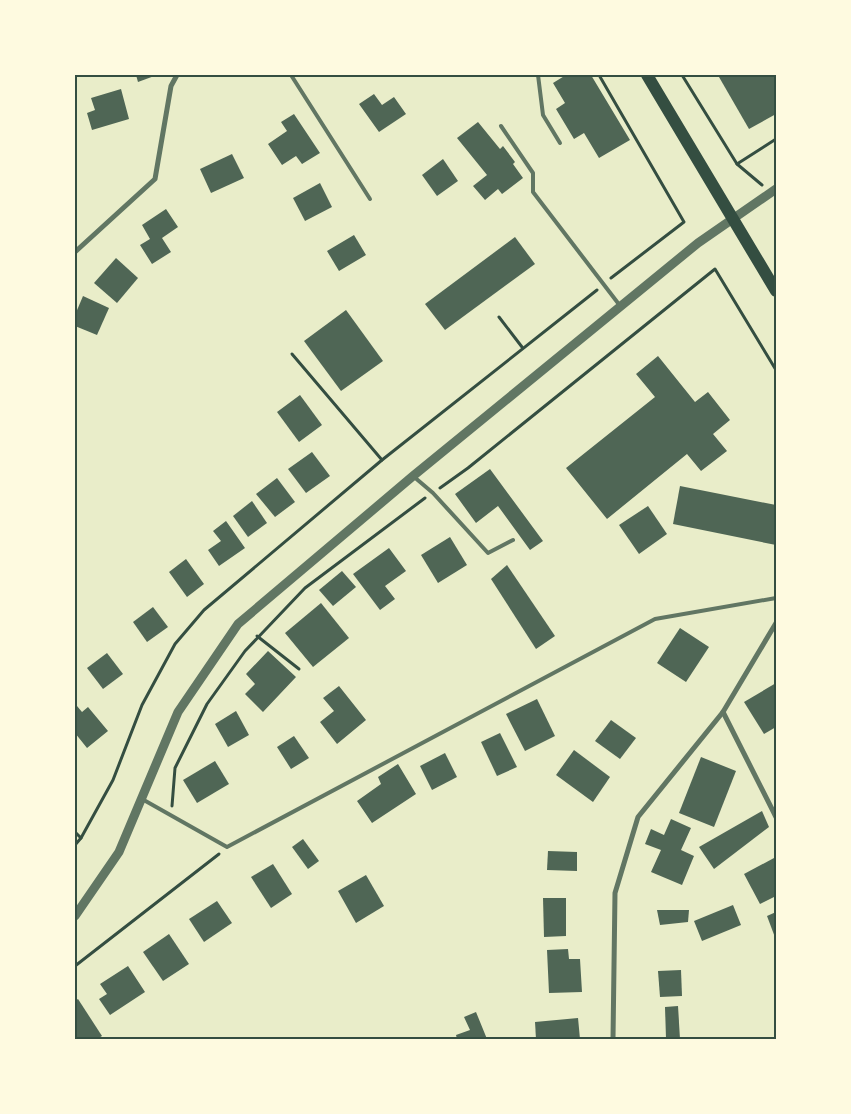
<svg xmlns="http://www.w3.org/2000/svg" width="851" height="1114" viewBox="0 0 851 1114" font-family="Ubuntu,sans-serif">
	<style>
		.building { fill: #4f6655 }
		.lines { fill: none; stroke-linecap: round; stroke-linejoin: round }
		.path { stroke: #344e41; stroke-width: 3 }
		.service { stroke: #617663; stroke-width: 4 }
		.minor { stroke: #617663; stroke-width: 5 }
		.tertiary { stroke: #617663; stroke-width: 9 }
		.primary { stroke: #344e41; stroke-width: 12 }
		.neatline { fill: none; stroke: #344e41; stroke-width: 2 }
	</style>
	<rect width="100%" height="100%" fill="#e9edc9"/>
	<g class="building">
		<path d="M136 75H157L138 82Z"/>
		<path d="M566 75H591L630 140 599 158 584 133 574 139 556 109 565 103 553 83Z"/>
		<path d="M723 75H776V114L749 129 719 77Z"/>
		<path d="M121 89 129 119 92 130 87 113 95 110 91 98Z"/>
		<path d="M374 94 382 105 394 97 406 114 379 132 359 104Z"/>
		<path d="M294 114 320 153 302 164 296 156 282 165 268 144 287 131 281 122Z"/>
		<path d="M478 122 500 149 503 146 515 162 513 164 523 178 502 194 498 189 485 200 473 186 487 175 457 138Z"/>
		<path d="M232 154 244 178 211 193 200 169Z"/>
		<path d="M443 159 458 181 437 196 422 175Z"/>
		<path d="M320 183 332 207 305 221 293 198Z"/>
		<path d="M166 209 178 227 162 238 171 252 152 264 140 245 150 239 142 225Z"/>
		<path d="M354 235 366 255 339 271 327 251Z"/>
		<path d="M515 237 535 264 445 330 425 304Z"/>
		<path d="M116 258 138 278 117 303 94 283Z"/>
		<path d="M83 296 109 308 97 335 75 326V315Z"/>
		<path d="M346 310 383 361 341 391 304 341Z"/>
		<path d="M658 356 695 402 708 392 730 420 713 434 727 451 701 471 687 454 607 519 566 468 655 397 636 374Z"/>
		<path d="M300 395 322 425 299 442 277 412Z"/>
		<path d="M312 452 330 476 306 493 288 469Z"/>
		<path d="M490 469 543 541 530 550 498 506 476 523 455 494Z"/>
		<path d="M277 478 295 502 275 517 256 494Z"/>
		<path d="M680 486 776 505V545L673 524Z"/>
		<path d="M252 501 267 523 248 537 233 516Z"/>
		<path d="M648 506 667 534 639 554 619 525Z"/>
		<path d="M226 521 245 548 219 566 208 550 221 541 213 531Z"/>
		<path d="M450 537 467 565 438 583 421 555Z"/>
		<path d="M389 548 406 571 385 586 395 599 380 610 353 574Z"/>
		<path d="M186 559 204 584 187 597 169 572Z"/>
		<path d="M507 565 555 636 536 649 491 579Z"/>
		<path d="M342 571 356 587 333 606 319 590Z"/>
		<path d="M321 603 349 638 313 667 285 633Z"/>
		<path d="M153 607 168 627 147 642 133 622Z"/>
		<path d="M680 628 709 647 686 682 657 663Z"/>
		<path d="M268 651 296 677 263 712 245 694 255 684 246 674Z"/>
		<path d="M107 653 123 674 103 689 87 668Z"/>
		<path d="M776 683V727L764 734 744 702Z"/>
		<path d="M339 686 366 720 337 744 320 722 334 711 323 698Z"/>
		<path d="M537 699 555 736 525 751 506 714Z"/>
		<path d="M77 706 82 712 88 707 108 731 87 748 75 733Z"/>
		<path d="M236 711 249 735 228 747 215 724Z"/>
		<path d="M611 720 636 738 620 759 595 741Z"/>
		<path d="M500 733 517 767 497 776 481 742Z"/>
		<path d="M294 736 309 758 291 769 277 747Z"/>
		<path d="M574 750 610 777 593 802 556 775Z"/>
		<path d="M445 753 457 777 432 790 420 766Z"/>
		<path d="M701 757 736 771 714 827 679 813Z"/>
		<path d="M215 761 229 784 197 803 183 780Z"/>
		<path d="M398 764 416 794 372 823 357 801 381 784 378 777Z"/>
		<path d="M762 811 769 827 714 869 699 847Z"/>
		<path d="M671 819 691 828 681 850 694 856 682 885 651 872 661 850 645 844 651 829 664 835Z"/>
		<path d="M303 839 319 861 308 869 292 847Z"/>
		<path d="M548 851 577 852V871L547 870Z"/>
		<path d="M774 858 776 862V896L760 904 744 874Z"/>
		<path d="M273 864 292 894 271 908 251 877Z"/>
		<path d="M366 875 384 906 356 923 338 891Z"/>
		<path d="M543 898H566V936L544 937Z"/>
		<path d="M217 901 232 923 204 942 189 919Z"/>
		<path d="M733 905 741 925 702 941 694 921Z"/>
		<path d="M657 910H689L688 922 660 925Z"/>
		<path d="M776 912V940L767 916Z"/>
		<path d="M169 934 189 964 163 981 143 952Z"/>
		<path d="M568 949 569 959H580L582 992 549 993 547 950Z"/>
		<path d="M128 966 145 992 110 1015 99 999 107 994 100 984Z"/>
		<path d="M681 970 682 996 660 997 658 971Z"/>
		<path d="M78 999 102 1036 97 1039H75V1001Z"/>
		<path d="M678 1006 680 1039H666L665 1007Z"/>
		<path d="M476 1012 487 1039H457L456 1035 470 1030 464 1017Z"/>
		<path d="M578 1018 580 1039H536L535 1022Z"/>
	</g>
	<g class="lines">
		<g class="path">
			<path d="M599 75 684 222 611 278"/>
			<path d="M682 75 737 164 762 185"/>
			<path d="M737 164 776 139"/>
			<path d="M499 317 522 347"/>
			<path d="M292 354 382 460"/>
			<path d="M440 488 468 468 715 269 776 370"/>
			<path d="M257 636 299 669"/>
			<path d="M172 806 175 768 207 704 245 651 305 588 425 498"/>
			<path d="M75 832 81 838"/>
			<path d="M75 845 81 838 113 780 142 705 175 644 204 610 382 460 597 290"/>
			<path d="M75 966 219 854"/>
		</g>
		<g class="service">
			<path d="M291 75 370 199"/>
			<path d="M538 75 543 115 560 143"/>
			<path d="M501 126 533 173V192L621 307"/>
			<path d="M413 476 433 493 488 553 513 540"/>
			<path d="M142 799 227 847 655 619 776 598"/>
		</g>
		<g class="minor">
			<path d="M75 252 155 179 171 86 177 75"/>
			<path d="M723 712 776 817"/>
			<path d="M613 1039 615 893 638 817 723 712 776 623"/>
		</g>
		<path class="tertiary" d="M75 916 119 852 178 712 238 624 413 476 698 243 776 189"/>
		<path class="primary" d="M647 75 776 291"/>
	</g>
	<rect width="851" height="1114" fill="none" stroke="#fefae0" stroke-width="152"/>
	<rect x="76" y="76" width="699" height="962" class="neatline"/>
</svg>
